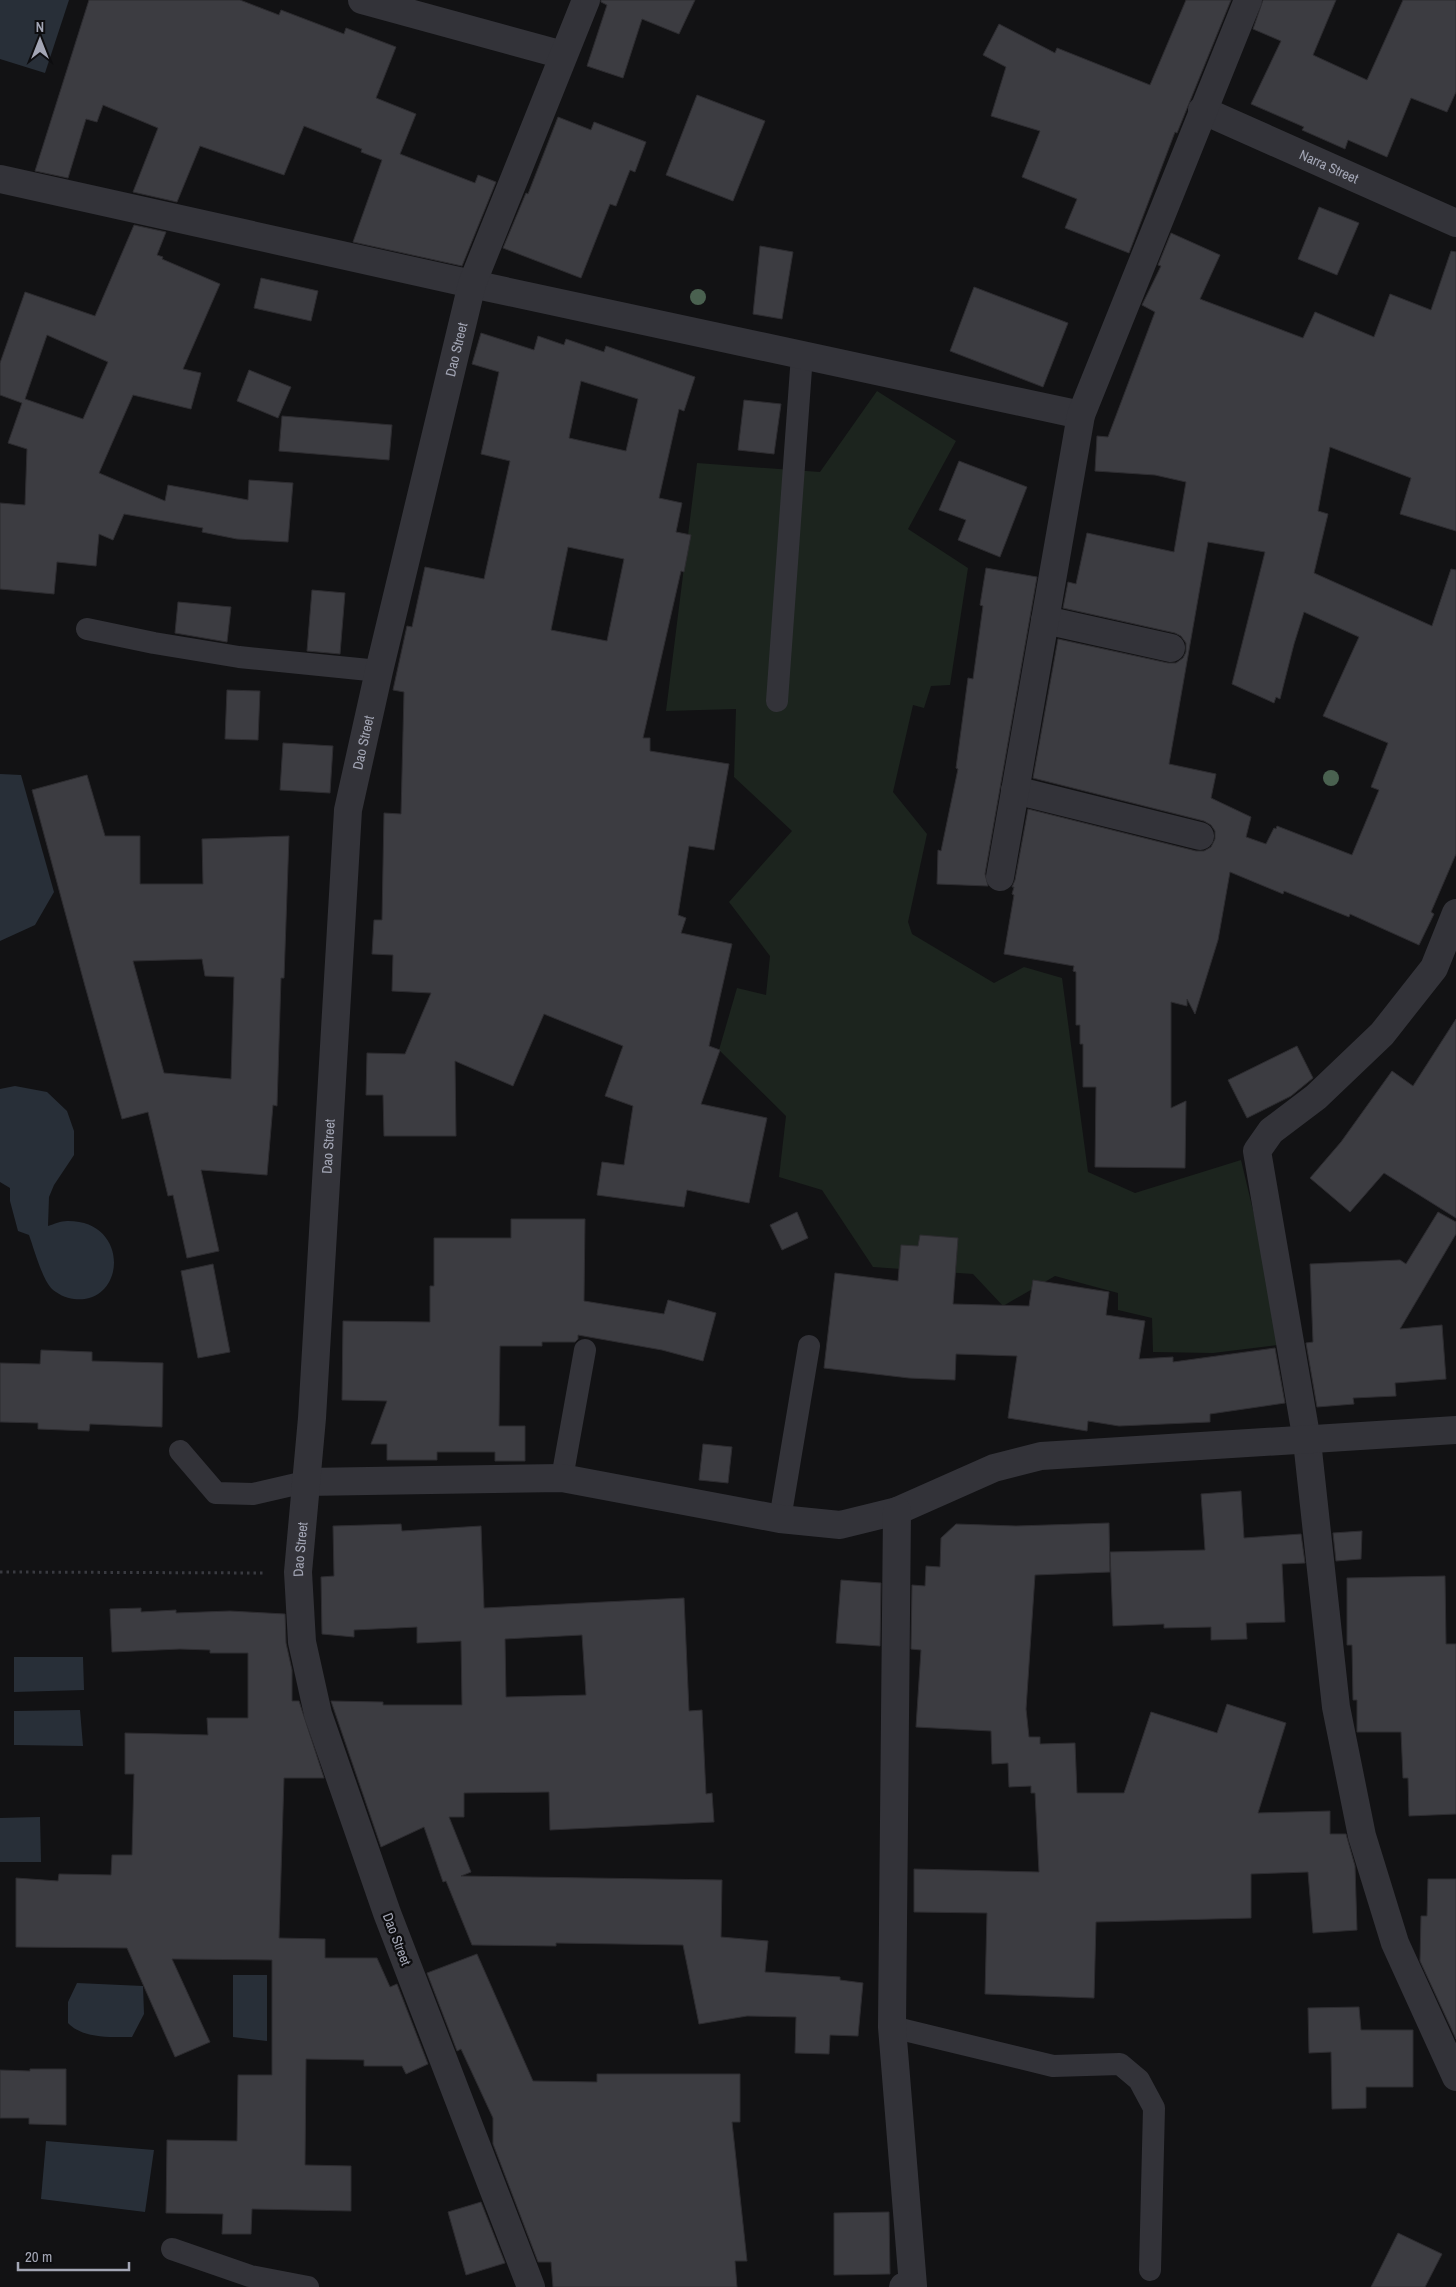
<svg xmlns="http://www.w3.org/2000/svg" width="1456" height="2287" viewBox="0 0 1456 2287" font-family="'Archivo Narrow',sans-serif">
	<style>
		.green { fill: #1c241e }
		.water { fill: #282f38 }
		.building { fill: #3c3c41; stroke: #2d2c30; fill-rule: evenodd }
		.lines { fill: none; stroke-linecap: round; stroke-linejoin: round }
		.path { stroke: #393a40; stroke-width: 3; stroke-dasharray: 2.5 4; stroke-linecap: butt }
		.lane { stroke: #333339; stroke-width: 22 }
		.street { stroke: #333339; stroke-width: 28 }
		.tree { fill: #4a6150 }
		.labels { text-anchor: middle; stroke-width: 4.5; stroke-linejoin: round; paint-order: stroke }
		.street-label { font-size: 14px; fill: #a3a6b5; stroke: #0d0d0f }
	</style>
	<rect width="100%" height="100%" fill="#121214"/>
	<path class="green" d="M877 391 956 441 908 529 968 568 950 685 931 686 924 708 913 705 893 792 927 834 908 922 912 934 994 983 1024 967 1062 978 1088 1172 1135 1193 1241 1160 1285 1344 1213 1353 1153 1352 1152 1318 1118 1310V1293L1055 1276 1003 1306 973 1274 873 1267 822 1190 779 1177 786 1116 719 1050 737 988 766 995 770 956 729 902 792 831 734 777 736 709 666 711 697 463 820 472Z"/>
	<g class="water">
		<path d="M0 0H69L45 73 0 59Z"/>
		<path d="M0 774 21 775 54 892 35 925 0 941Z"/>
		<path d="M15 1086 47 1092 67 1111 74 1131V1155L54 1185 49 1197 48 1226C54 1224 61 1221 67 1221 131 1220 126 1305 74 1299 66 1298 57 1294 51 1288 42 1278 34 1249 29 1235L18 1231 10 1201V1188L0 1182V1089Z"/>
		<path d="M14 1657H83L84 1690 14 1692Z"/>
		<path d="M80 1710 83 1746 14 1745V1711Z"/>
		<path d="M40 1817 41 1862H0V1818Z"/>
		<path d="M233 1975H267V2041L233 2037Z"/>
		<path d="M77 1983 143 1986 144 2014 132 2037C112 2037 83 2039 68 2023V2002Z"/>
		<path d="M46 2141 154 2150 145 2212 41 2199Z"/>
	</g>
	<g class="building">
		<path d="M89 0H240L279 15 281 10 344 34 346 28 396 47 376 98 416 114 400 154 475 183 478 175 496 182 462 266 353 242 382 160 361 152 362 149 304 126 284 175 200 146 177 202 133 192 158 128 103 105 97 122 86 119 68 178 35 171Z"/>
		<path d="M601 0H695L679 34 642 19 623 78 587 66 607 5 601 2Z"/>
		<path d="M1186 0H1231L1177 133 1175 132 1129 253 1065 228 1077 199 1022 177 1040 131 991 116 1006 67 983 55 999 24 1055 53 1057 48 1150 85Z"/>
		<path d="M1263 0H1336L1313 55 1367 80 1403 0H1456V92L1447 112 1411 98 1387 157 1348 140 1345 149 1302 130 1304 127 1251 104 1281 41 1253 29Z"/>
		<path d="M697 95 765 121 733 201 666 175Z"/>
		<path d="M558 117 591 130 594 122 646 142 635 172 630 170 616 206 610 204 581 278 503 248 526 193 528 194Z"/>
		<path d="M1319 207 1359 223 1337 275 1298 259Z"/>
		<path d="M134 225 166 232 157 255 163 257 162 259 220 284 183 369 201 373 191 409 133 395 99 473 165 501 168 485 248 500 249 480 293 483 288 542 237 539 202 532 203 528 124 514 113 540 99 534 96 566 57 562 54 594 0 589V503L25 505 27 449 8 443 22 403 0 395V363L25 292 95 316ZM47 335 108 362 83 419 25 399Z"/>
		<path d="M1171 233 1220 255 1200 299 1303 338 1315 312 1374 337 1390 294 1431 310 1451 251 1456 252V531L1400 514 1411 478 1330 447 1318 511 1328 514 1314 573 1432 626 1451 569 1456 570V854L1431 912 1434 914 1419 945 1350 914 1349 917 1284 891 1283 894 1230 872 1218 940 1195 1014 1187 999V1006L1171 1002V1108L1186 1101 1185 1168 1095 1167 1096 1087H1083V1044H1080V1025H1076V972L1073 971 1074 966 1004 954 1014 895 1012 894 1014 887H1012L1015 880 1028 809 1196 851H1204L1211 847 1215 839V831L1211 825 1204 821 1033 778 1058 639 1168 663H1176L1183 658 1186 652V643L1181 636 1175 633 1063 608 1068 582 1076 584 1087 533 1174 552 1186 482 1155 475 1095 471 1097 436 1108 437 1155 312 1142 305 1161 266 1158 265ZM1208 542 1265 552 1232 684 1274 703 1276 697 1280 699 1294 644 1304 612 1359 637 1323 716 1388 743 1371 787 1379 790 1352 855 1277 826 1276 829 1274 828 1266 844 1246 837 1251 817 1211 798 1216 774 1169 764Z"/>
		<path d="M760 246 793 252 782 319 753 314Z"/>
		<path d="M261 278 318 291 311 321 254 308Z"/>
		<path d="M974 287 1068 323 1043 387 950 351Z"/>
		<path d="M481 333 534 350 538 336 564 345 566 339 604 352 606 346 695 377 684 411 679 409 659 498 682 503 676 532 691 535 684 572 681 571 643 738H650V751L729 764 714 850 689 846 678 915 686 918 681 933 732 944 709 1046 720 1050 701 1104 767 1118 749 1203 687 1190 684 1207 597 1195 602 1162 624 1165 633 1106 605 1096 623 1046 544 1014 513 1086 455 1061 456 1136H384L383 1095H366L367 1053 405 1054 431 993 392 991 393 955 372 954 374 920H382L384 813 401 814 404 692 393 690 407 626 412 627 425 567 484 579 510 461 481 454 499 372 472 364ZM581 381 638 399 626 451 569 438ZM568 547 624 559 607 641 551 630Z"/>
		<path d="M249 370 291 387 278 418 237 401Z"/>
		<path d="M744 400 781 404 774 454 738 450Z"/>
		<path d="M282 416 392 425 389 460 279 451Z"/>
		<path d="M959 461 1027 487 1000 557 958 540 966 520 939 510Z"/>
		<path d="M986 568 1037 577 985 874 988 886 937 884 938 850 941 851 958 769 956 768 968 678 973 679 983 606 980 605Z"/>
		<path d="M312 590 345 593 340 654 307 651Z"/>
		<path d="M178 602 231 607 227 642 175 633Z"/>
		<path d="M227 690 260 691 258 740 225 739Z"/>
		<path d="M283 743 333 746 330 793 280 790Z"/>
		<path d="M87 775 105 836H140V884H203L202 839 289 836 284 978H281L277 1106 273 1105 267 1175 201 1170 219 1251 187 1258 173 1195 168 1196 148 1112 122 1119 85 986 32 790ZM202 959 205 976 234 977 231 1079 164 1073 133 961Z"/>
		<path d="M1456 1019V1218L1384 1173 1350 1212 1310 1178 1341 1142 1392 1071 1413 1086Z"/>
		<path d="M1297 1046 1313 1078 1291 1096 1247 1118 1228 1080Z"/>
		<path d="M797 1212 808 1238 782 1250 770 1225Z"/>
		<path d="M1438 1212 1456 1222V1234L1400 1329 1442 1325 1446 1379 1395 1383 1396 1396 1353 1398 1354 1404 1317 1407 1306 1343 1313 1342 1310 1264 1400 1260 1406 1264Z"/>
		<path d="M511 1219H585L584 1301 664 1314 668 1300 716 1313 703 1361 662 1350 578 1335V1339L575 1342H542V1346H500L499 1426H525V1461H495V1452H437V1460H387V1444H371L387 1401 342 1400 343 1321 430 1322V1286H434V1238H511Z"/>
		<path d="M920 1235 958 1238 953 1304 1029 1306 1033 1280 1109 1292 1106 1315 1145 1321 1139 1359 1173 1357V1362L1275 1348 1285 1403 1210 1414V1422L1119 1426 1088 1421 1087 1431 1008 1418 1017 1356 956 1354 955 1380 909 1378 824 1368 835 1273 898 1281 901 1245 918 1246Z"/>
		<path d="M213 1264 230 1352 198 1358 181 1271Z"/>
		<path d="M41 1350 92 1352V1361L163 1363 162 1427 90 1424 89 1431 38 1429V1423L0 1422V1363L40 1364Z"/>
		<path d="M703 1444 732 1447 728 1483 699 1480Z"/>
		<path d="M1241 1491 1244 1538 1301 1534 1305 1563 1282 1564 1285 1622 1246 1623 1247 1639 1211 1640V1627L1164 1628V1624L1113 1626 1110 1552 1205 1550 1201 1494Z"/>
		<path d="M1109 1523 1110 1572 1035 1575 1026 1709 1029 1737H1040V1744L1075 1743 1077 1793H1124L1151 1712 1217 1733 1227 1704 1286 1723 1258 1813 1330 1811V1834H1346L1355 1866 1357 1930 1313 1933 1308 1872 1251 1874V1918L1096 1922 1094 1998 985 1994 987 1913 914 1912V1869L1039 1872 1035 1793H1031V1786L1009 1787 1008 1763 992 1764 991 1731 916 1727 921 1650 911 1649 912 1585 925 1586 926 1566 940 1567 941 1538 956 1524 1016 1526Z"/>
		<path d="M401 1524 402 1531 481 1526 484 1608 684 1598 689 1711 702 1710 706 1794 712 1793 714 1822 550 1830 549 1792 464 1793V1817H449L471 1872 461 1876 722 1880 721 1937 768 1941 765 1972 840 1977V1980L863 1983 858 2036 830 2035 829 2054 795 2053 796 2017 747 2016 699 2024 683 1945 556 1943V1946L472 1945 446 1881 443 1882 424 1827 381 1847 331 1701 383 1702V1705H462L461 1641 417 1643V1627L354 1630V1637L322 1634 321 1577 334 1576 333 1526ZM582 1635 586 1695 506 1697 505 1639Z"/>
		<path d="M1362 1531 1361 1559 1336 1561 1333 1533Z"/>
		<path d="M1445 1576 1446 1644H1456V1814L1409 1816 1408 1778H1403L1401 1732H1357V1700H1353L1352 1645H1347V1578Z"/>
		<path d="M841 1580 881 1583 880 1646 836 1643Z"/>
		<path d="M141 1608V1612L176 1610V1613L230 1611 285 1614 286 1643 292 1670V1701H299L324 1778H284L279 1938 325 1939V1958H377L390 1987 397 1984 428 2064 406 2074 402 2066H364V2060L306 2059 305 2165 351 2166V2211L252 2209 251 2234H222L223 2214 166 2213 167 2140 237 2141 238 2075H272V1960L172 1959 210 2042 175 2057 127 1948 16 1947V1878L58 1881 59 1874 111 1875 112 1855H132L134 1774H125V1733L208 1735 207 1718H248V1653H210V1650L180 1649 112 1652 110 1609Z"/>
		<path d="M1428 1879H1456V2039L1420 1961 1421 1916H1427Z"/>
		<path d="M477 1954 533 2081 597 2082V2074H740V2122H732L747 2261H735L737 2287H553L551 2262H538L493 2144V2118L461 2049 457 2051 427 1973Z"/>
		<path d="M1359 2007 1361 2030H1413V2087H1366V2108L1332 2109 1331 2052 1309 2053 1308 2008Z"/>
		<path d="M30 2069H66V2125L29 2124V2118H0V2070L30 2071Z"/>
		<path d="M481 2202 505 2263 466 2275 448 2212Z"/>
		<path d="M889 2212 890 2274 834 2275V2213Z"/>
		<path d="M1398 2233 1442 2254 1425 2287H1371Z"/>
	</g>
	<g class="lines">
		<path class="path" d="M0 1572 264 1573"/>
		<g class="lane">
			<path d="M87 629 154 643 239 657 379 671"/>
			<path d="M777 701 802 355"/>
			<path d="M180 1451 216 1493 253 1494 305 1482"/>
			<path d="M562 1478 585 1350"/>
			<path d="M780 1519 809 1346"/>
			<path d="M892 2027 1053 2066 1120 2064 1139 2080 1154 2108 1150 2270"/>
			<path d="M172 2249 250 2276 308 2287"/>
		</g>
		<g class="street">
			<path d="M362 0 563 55"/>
			<path id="s1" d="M1202 110 1456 223"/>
			<path d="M0 179 472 284 1081 415"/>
			<path d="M1045 620 1171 648"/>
			<path d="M1015 790 1200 836"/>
			<path d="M1000 877 1081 415 1248 0"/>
			<path d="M1456 913 1434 968 1382 1034 1316 1097 1271 1131 1257 1151 1307 1441 1336 1707 1362 1836 1395 1943 1456 2077"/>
			<path d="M305 1482 562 1478 780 1519 840 1525 897 1511 994 1468 1041 1456 1456 1430"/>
			<path d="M897 1511 892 2027 913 2286 903 2287"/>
			<path id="s2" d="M531 2287 387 1913 318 1714 302 1642 298 1572 312 1418 348 810 379 671 472 284 586 0"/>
		</g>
	</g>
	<g class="tree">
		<circle cx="698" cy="297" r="8"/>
		<circle cx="1331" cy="778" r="8"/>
	</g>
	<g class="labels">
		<g class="street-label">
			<text dy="5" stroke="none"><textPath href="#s1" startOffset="139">Narra Street</textPath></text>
			<text dy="5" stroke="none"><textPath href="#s2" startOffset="1992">Dao Street</textPath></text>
			<text dy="5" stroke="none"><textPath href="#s2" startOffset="1588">Dao Street</textPath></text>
			<text dy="5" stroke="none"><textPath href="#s2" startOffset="1182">Dao Street</textPath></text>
			<text dy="5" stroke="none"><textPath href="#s2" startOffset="778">Dao Street</textPath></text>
			<text transform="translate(397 1939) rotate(69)" y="5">Dao Street</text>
		</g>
	</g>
	<g transform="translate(40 40)" stroke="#0d0d0f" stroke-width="4" paint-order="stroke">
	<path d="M0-4L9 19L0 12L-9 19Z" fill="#a3a6b5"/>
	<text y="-8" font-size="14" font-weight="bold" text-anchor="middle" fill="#a3a6b5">N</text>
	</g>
	<path d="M18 2262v8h111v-8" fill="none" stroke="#a3a6b5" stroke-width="2.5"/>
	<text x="25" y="2262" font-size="15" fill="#a3a6b5" stroke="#0d0d0f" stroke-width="4" paint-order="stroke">20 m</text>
</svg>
